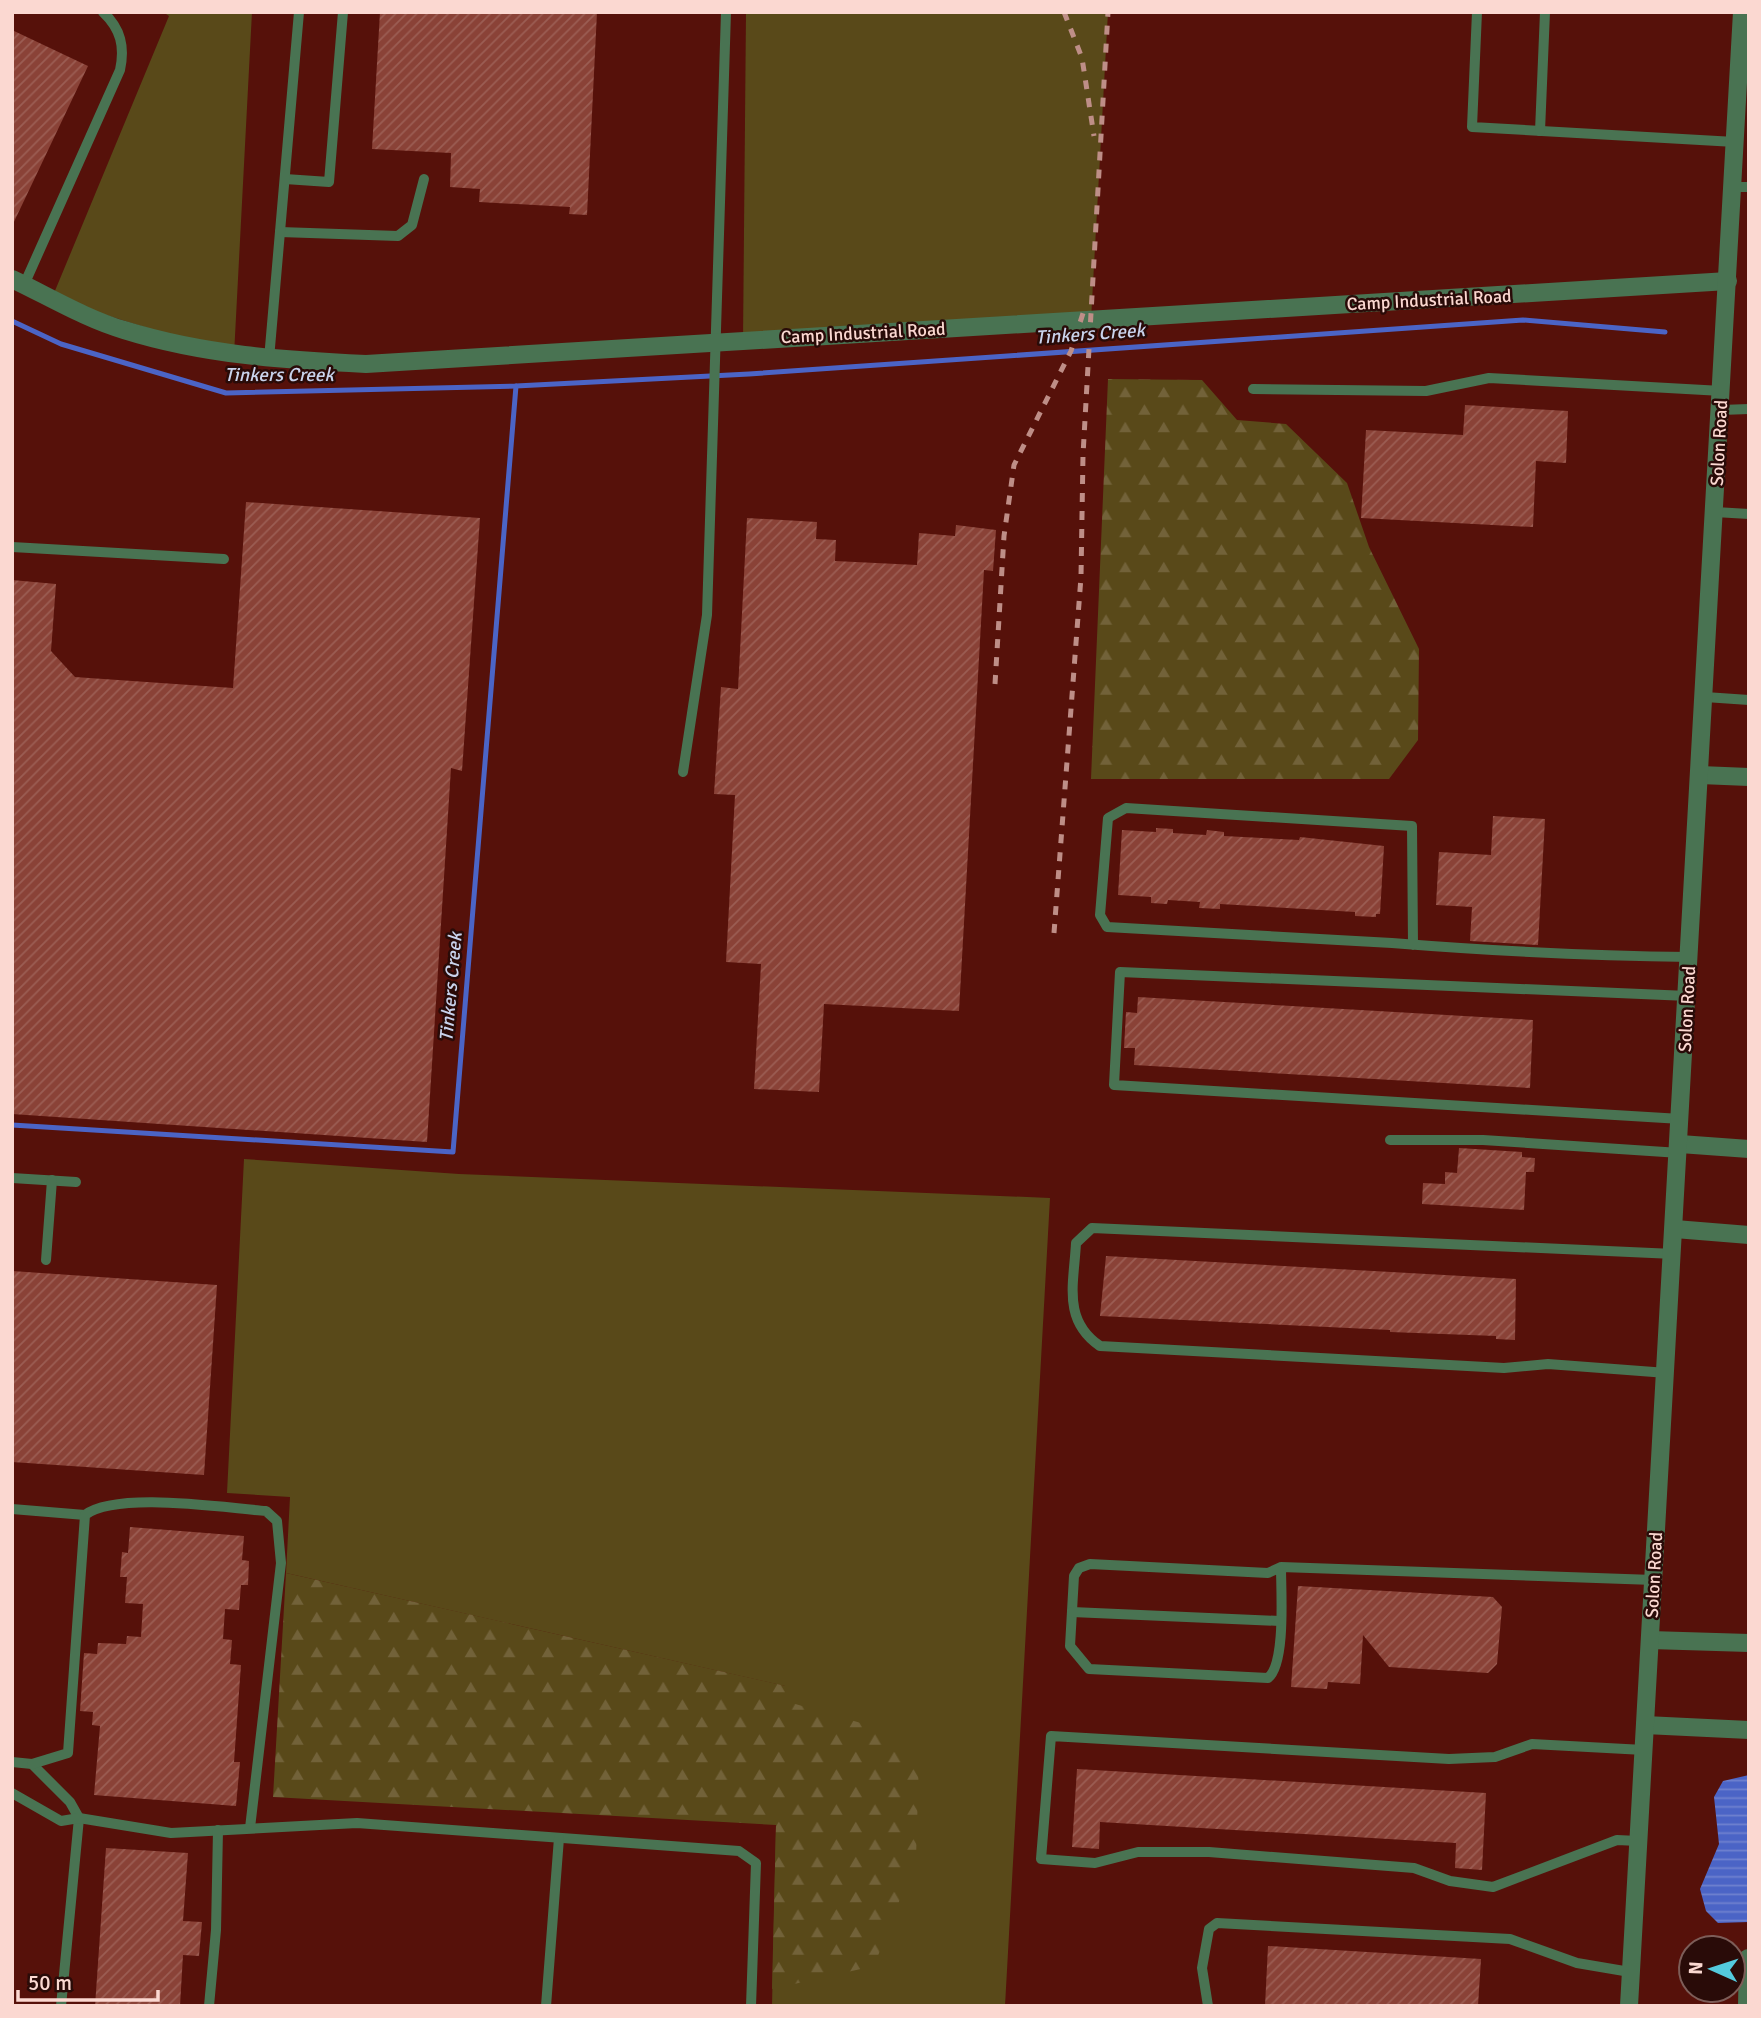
<svg xmlns="http://www.w3.org/2000/svg" width="1761" height="2018" viewBox="0 0 1761 2018" font-family="Signika,sans-serif">
	<style>
		.green { fill: #594919 }
		.forest { fill: url(#forest-firs) }
		.water { fill: url(#water-rules) }
		.lines { fill: none; stroke-linecap: round; stroke-linejoin: round }
		.stream { stroke: #4b64c6; stroke-width: 5 }
		.building { fill: url(#building-hatch) }
		.service { stroke: #497352; stroke-width: 10 }
		.minor { stroke: #497352; stroke-width: 18 }
		.tertiary { stroke: #497352; stroke-width: 18 }
		.rail { stroke: #be8e87; stroke-width: 5; stroke-dasharray: 9 9; stroke-linecap: butt }
		.labels { text-anchor: middle; stroke-width: 5; stroke-linejoin: round; paint-order: stroke }
		.street-label { font-size: 18px; fill: #fbd8d1; stroke: #290b08 }
		.water-label { font-size: 19px; font-style: italic; fill: #c9d3ec; stroke: #290b08 }
	</style>
	<defs>
		<pattern id="forest-firs" width="22" height="20" patternUnits="userSpaceOnUse" patternTransform="scale(1.75)"><rect width="22" height="20" fill="#594919"/><path d="M5 1l3.5 6h-7zM16 11l3.5 6h-7z" fill="#726239"/></pattern>
		<pattern id="water-rules" width="6" height="5" patternUnits="userSpaceOnUse" patternTransform="scale(1.75)"><rect width="6" height="5" fill="#4b64c6"/><path d="M0 2.5h6" fill="none" stroke="#6f81cf"/></pattern>
		<pattern id="building-hatch" width="6" height="6" patternUnits="userSpaceOnUse" patternTransform="scale(1.75)"><rect width="6" height="6" fill="#8a4237"/><path d="M-1 1l2-2M0 6l6-6M5 7l2-2" fill="none" stroke="#9b5d53"/></pattern>
	</defs>
	<rect width="100%" height="100%" fill="#56110a"/>
	<g class="green">
		<path d="M163 12H252L234 355 52 298 169 16Z"/>
		<path d="M746 12H1108L1091 320 743 341Z"/>
		<path d="M244 1159 459 1174 1050 1198 1005 2006H772L776 1825 785 1686 286 1573 290 1497 227 1493Z"/>
	</g>
	<g class="forest">
		<path d="M1108 379 1202 380 1237 420 1286 424 1347 483 1369 547 1419 649 1418 740 1389 779H1091Z"/>
		<path d="M286 1573 786 1686 785 1701 885 1730 919 1758 916 1858 874 1966 772 1989 776 1825 273 1797Z"/>
	</g>
	<path class="water" d="M1749 1775V1922L1718 1923 1706 1911 1700 1889 1719 1844 1714 1797 1723 1781Z"/>
	<g class="lines">
		<g class="stream">
			<path d="M12 321 61 344 226 393 516 386 749 374 1523 320 1665 332"/>
			<path d="M12 1125 453 1152 516 386"/>
		</g>
	</g>
	<g class="building">
		<path d="M380 12H597L587 215 569 214 570 207 479 202 480 189 450 187 451 153 372 149Z"/>
		<path d="M12 30 88 66 12 226Z"/>
		<path d="M1465 405 1568 411 1566 463 1536 461 1533 527 1361 518 1366 430 1463 435Z"/>
		<path d="M246 502 480 518 462 771 451 768 427 1142 12 1114V580L56 584 51 651 75 677 233 688Z"/>
		<path d="M747 518 817 522 816 539 836 540 835 561 917 565 919 533 955 536 956 525 996 530 993 571 984 570 959 1011 824 1004 819 1092 754 1089 761 964 726 962 735 795 714 794 721 687 738 689Z"/>
		<path d="M1493 816 1545 819 1538 945 1470 941 1472 907 1436 905 1439 852 1491 855Z"/>
		<path d="M1156 828 1173 829V833L1206 835 1207 830 1224 832V836L1299 840 1300 837 1384 846 1380 914H1376V917L1355 916V912L1220 904V909L1199 908 1200 902 1168 900 1167 904 1151 903V897L1118 895 1122 830 1156 832Z"/>
		<path d="M1138 997 1533 1020 1530 1088 1134 1065 1135 1048H1124L1126 1012 1137 1013Z"/>
		<path d="M1459 1148 1522 1152V1157L1535 1158 1534 1172H1526L1524 1210 1422 1204 1423 1183 1445 1184V1172L1457 1173Z"/>
		<path d="M1106 1256 1516 1279 1515 1340 1496 1339V1336L1390 1332V1330L1100 1316Z"/>
		<path d="M12 1271 217 1285 204 1475 12 1462Z"/>
		<path d="M130 1527 244 1536 242 1560 249 1561 248 1585H241L239 1610 225 1609 223 1639 232 1640 230 1664 241 1665 234 1762H240L236 1806 94 1795 100 1726 92 1725 93 1712 80 1711 84 1653 97 1654 98 1643 126 1644 127 1636 141 1637 143 1604 125 1603 127 1577H120L122 1552 128 1553Z"/>
		<path d="M1298 1586 1493 1597 1502 1607 1497 1664 1488 1673 1389 1667 1363 1635 1360 1684 1328 1682 1327 1689 1291 1687Z"/>
		<path d="M1077 1769 1486 1793 1482 1870 1455 1868 1456 1843 1100 1822 1099 1849 1072 1847Z"/>
		<path d="M106 1848 188 1853 183 1921 202 1922 199 1956 183 1955 180 2006H95Z"/>
		<path d="M1268 1946 1481 1959 1478 2006H1265Z"/>
	</g>
	<g class="lines">
		<g class="service">
			<path d="M1477 12 1472 127 1735 142"/>
			<path d="M1540 131 1545 12"/>
			<path d="M285 179 329 182 343 12"/>
			<path d="M1733 187H1749"/>
			<path d="M280 232 398 236 412 225 424 179"/>
			<path d="M24 285 120 70C125 47 121 29 103 12"/>
			<path d="M269 359 299 12"/>
			<path d="M1253 389 1426 391 1489 378 1722 391"/>
			<path d="M1721 410 1749 409"/>
			<path d="M1715 512 1749 514"/>
			<path d="M12 547 224 559"/>
			<path d="M1705 697 1749 700"/>
			<path d="M683 772 707 615 726 12"/>
			<path d="M1413 945 1412 826 1126 808 1108 818 1100 915 1107 927 1392 943C1492 951 1590 956 1691 957"/>
			<path d="M1681 1119 1114 1085 1120 972 1688 996"/>
			<path d="M1390 1140H1483L1680 1153"/>
			<path d="M12 1178 76 1182"/>
			<path d="M46 1260 52 1180"/>
			<path d="M1667 1373 1548 1364 1504 1368 1100 1346C1062 1320 1074 1283 1076 1243L1092 1228 1674 1254"/>
			<path d="M12 1509 85 1515"/>
			<path d="M1281 1567C1281 1591 1286 1664 1268 1678L1089 1669 1070 1646 1074 1576 1079 1568 1090 1564 1268 1573 1281 1567 1654 1580"/>
			<path d="M1072 1612 1280 1621"/>
			<path d="M12 1762 32 1764 70 1802 79 1818 61 2006"/>
			<path d="M32 1764 68 1753 85 1515C117 1491 224 1508 266 1511L277 1521 281 1563 250 1828"/>
			<path d="M12 1793 61 1821 79 1818 171 1833 357 1823 739 1851 756 1863 751 2006"/>
			<path d="M1638 1841 1617 1840 1493 1887 1450 1881 1414 1868 1209 1852H1138L1095 1863 1041 1859 1051 1736 1449 1759 1495 1757 1532 1744 1644 1750"/>
			<path d="M209 2006 216 1930 218 1830"/>
			<path d="M546 2006 559 1838"/>
			<path d="M1208 2006 1202 1968 1209 1929 1217 1923 1510 1939 1577 1963 1630 1972"/>
		</g>
		<g class="minor">
			<path d="M12 279C48 296 86 319 124 330 204 355 284 360 366 364L1728 281"/>
			<path d="M1700 775 1749 777"/>
			<path d="M1680 1144 1749 1149"/>
			<path d="M1675 1229 1749 1235"/>
			<path d="M1650 1640 1749 1643"/>
			<path d="M1645 1725 1749 1730"/>
			<path d="M1747 2006 1748 1958"/>
		</g>
		<path class="tertiary" d="M1629 2006 1742 12"/>
		<g class="rail">
			<path d="M1064 12 1082 58 1094 136"/>
			<path d="M995 684 1004 536 1014 465 1071 351 1085 307"/>
			<path d="M1054 933 1081 577 1083 455 1108 12"/>
		</g>
	</g>
	<g class="labels">
		<g class="street-label">
			<text transform="translate(1429 300) rotate(-3)" y="6">Camp Industrial Road</text>
			<text transform="translate(863 333) rotate(-3)" y="6">Camp Industrial Road</text>
			<text transform="translate(1719 443) rotate(-87)" y="6">Solon Road</text>
			<text transform="translate(1687 1009) rotate(-87)" y="6">Solon Road</text>
			<text transform="translate(1654 1575) rotate(-87)" y="6">Solon Road</text>
		</g>
		<g class="water-label">
			<text transform="translate(1090 333) rotate(-4)" y="7">Tinkers Creek</text>
			<text x="279" y="381">Tinkers Creek</text>
			<text transform="translate(450 987) rotate(-85)" y="7">Tinkers Creek</text>
		</g>
	</g>
	<rect width="1761" height="2018" fill="none" stroke="#fbd8d1" stroke-width="28"/>
	<g transform="translate(1712 1969) rotate(273)"><circle r="33" fill="#290b08" stroke="#7d5d58" stroke-width="2"/>
	<path d="M0-5L12 26L0 18L-12 26Z" fill="#54cadd"/>
	<text y="-10" font-size="19" font-weight="bold" text-anchor="middle" fill="#fbd8d1">N</text>
	</g>
	<path d="M18 1990v10h140v-10" fill="none" stroke="#fbd8d1" stroke-width="3.5"/>
	<text x="28" y="1990" font-size="21" fill="#fbd8d1" stroke="#290b08" stroke-width="5" paint-order="stroke">50 m</text>
</svg>
